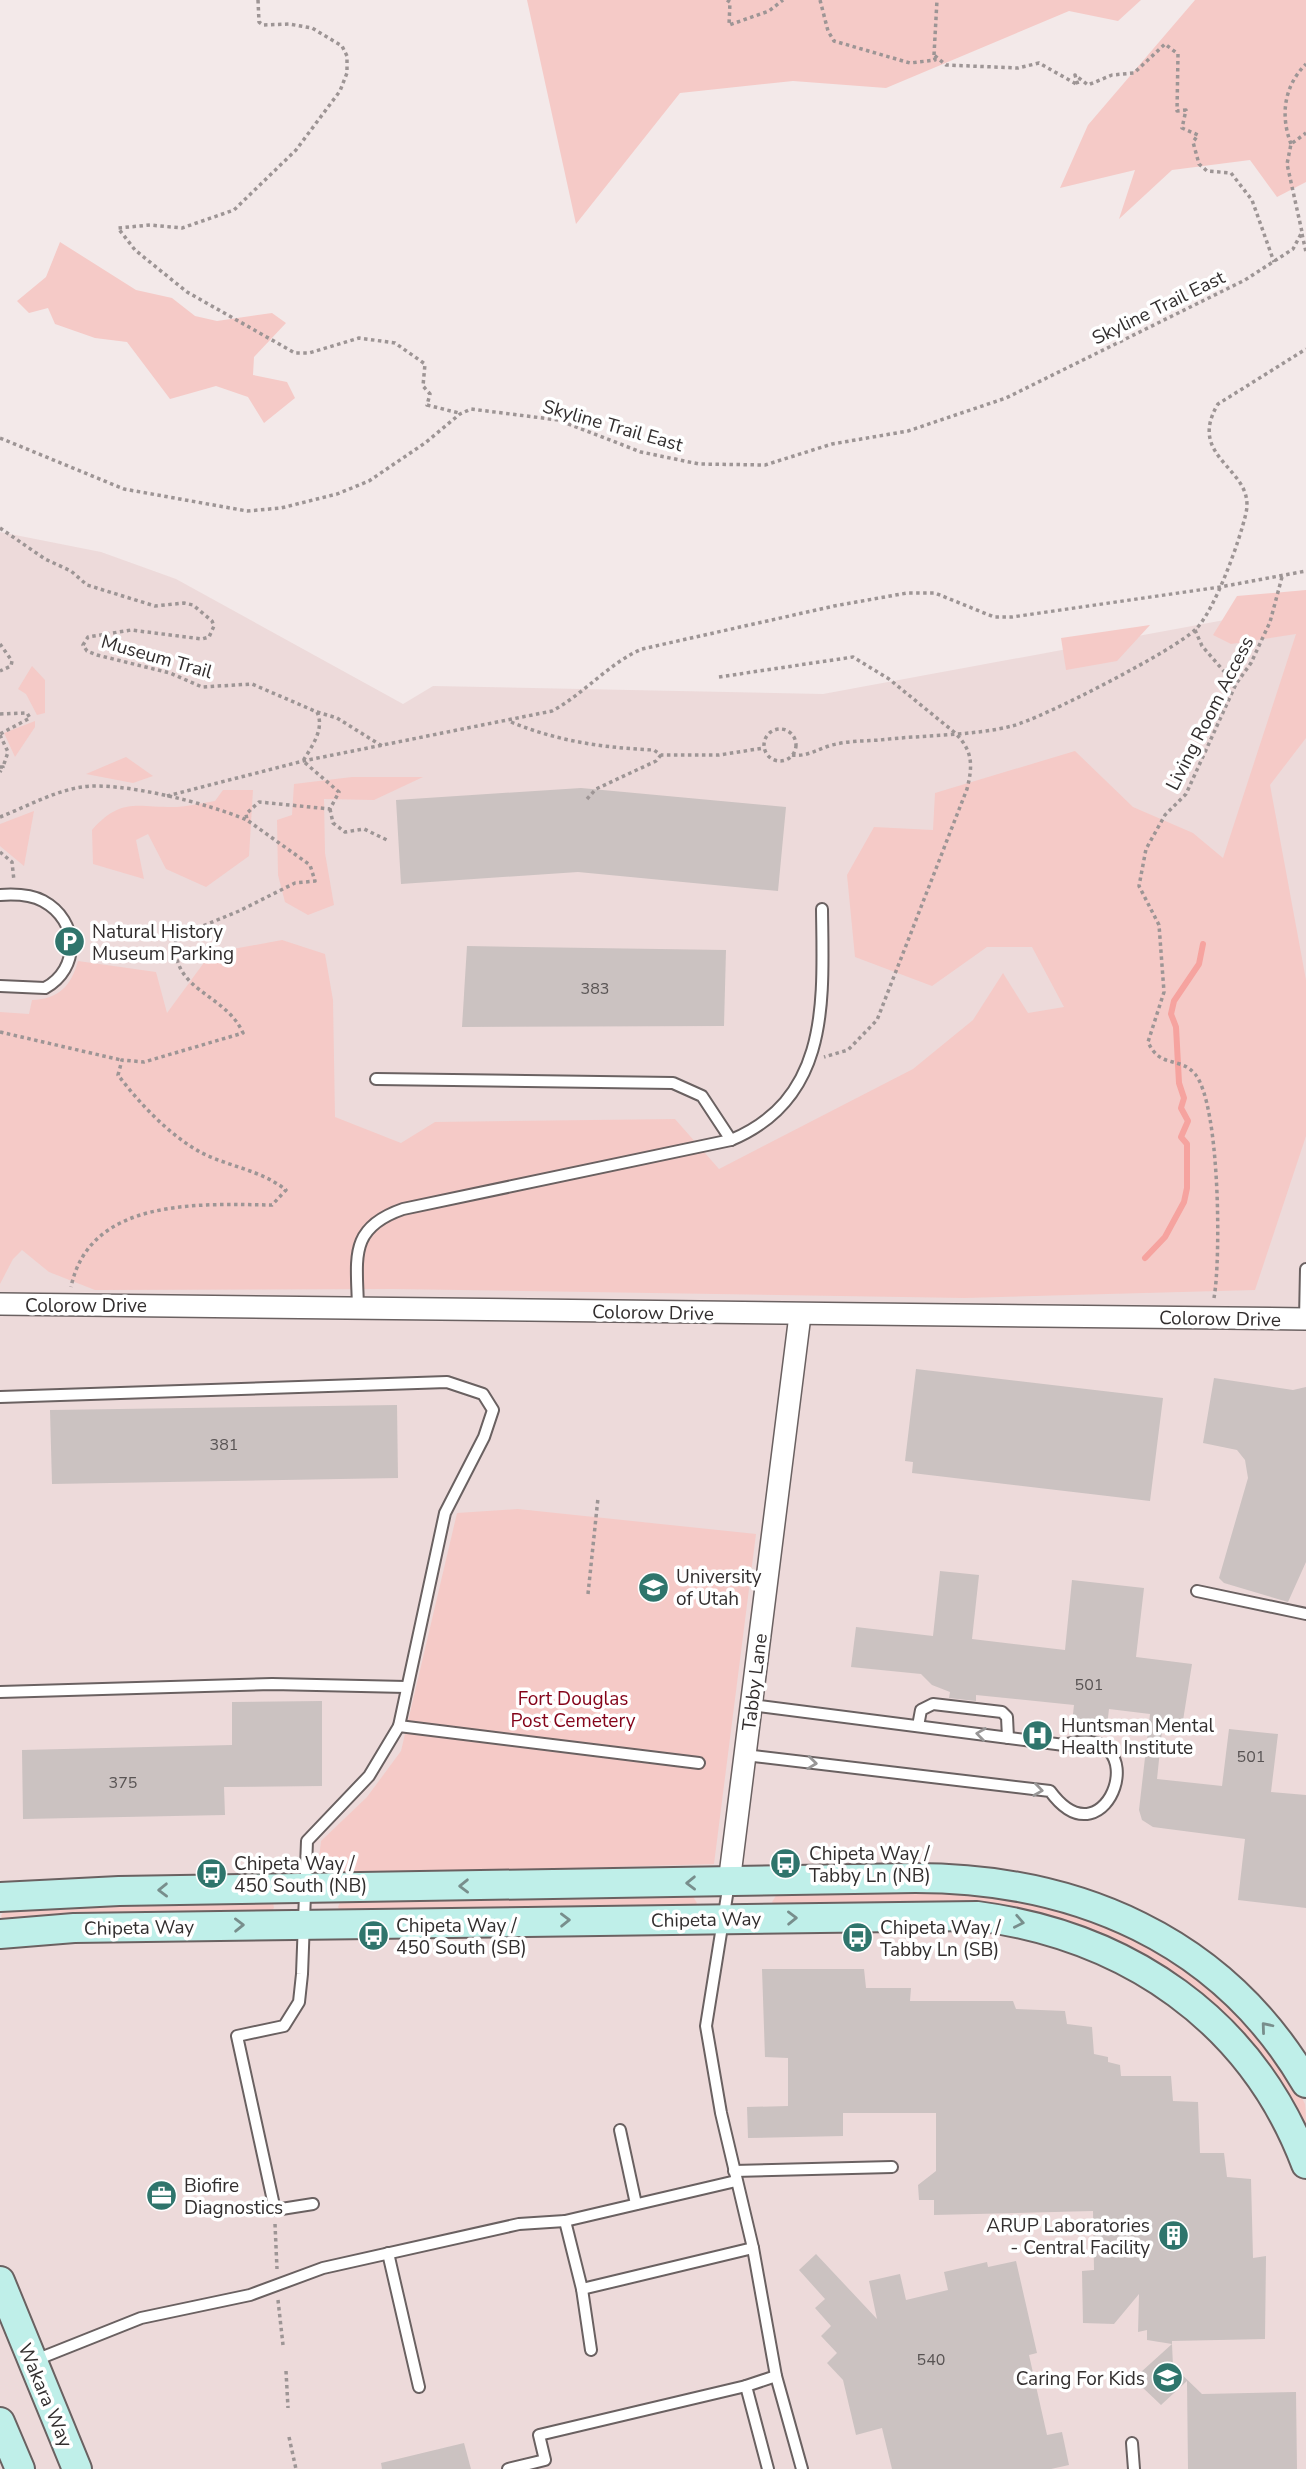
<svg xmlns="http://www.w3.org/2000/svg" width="1306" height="2469" viewBox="0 0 1306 2469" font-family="'Nunito Sans',sans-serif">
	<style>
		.built { fill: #eddada }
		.green { fill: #f5cac7 }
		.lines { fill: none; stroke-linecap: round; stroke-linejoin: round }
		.stream { stroke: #f6a39f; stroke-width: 6 }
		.building { fill: #cbc2c1 }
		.lane-casing { stroke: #6a6161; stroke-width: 14 }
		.street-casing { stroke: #6a6161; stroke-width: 24 }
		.secondary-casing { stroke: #6a6161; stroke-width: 32 }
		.path { stroke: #9d9595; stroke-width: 3.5; stroke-dasharray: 3.5 3.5; stroke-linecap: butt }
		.lane { stroke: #fff; stroke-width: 10 }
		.street { stroke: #fff; stroke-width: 21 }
		.secondary { stroke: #bfefe9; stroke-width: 28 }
		.oneway { stroke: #989696 }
		.oneway2 { stroke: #788e8c }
		.labels { text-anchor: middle; stroke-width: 7; stroke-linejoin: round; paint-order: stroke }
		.number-label { font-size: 16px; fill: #585353 }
		.street-label { font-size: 19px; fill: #322e2e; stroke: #fff }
		.poi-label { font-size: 19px; fill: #322e2e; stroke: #fff; text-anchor: start }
		.park-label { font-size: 19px; fill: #840319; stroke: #fff }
	</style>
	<rect width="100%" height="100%" fill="#f3e9e9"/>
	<path class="built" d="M0 532 101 552 176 579 403 704 433 686 823 694 1306 605V2469H0Z"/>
	<g class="green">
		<path d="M527 0H1141L1118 21 1069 11 886 88 793 81 680 93 576 224Z"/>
		<path d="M1195 0H1306V182L1277 197 1250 160 1172 170 1119 219 1135 170 1060 188 1088 125Z"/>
		<path d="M60 242 136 290 172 298 195 316 217 321 272 313 286 323 254 357 253 375 287 382 295 398 264 423 248 397 216 386 170 399 127 342 95 338 55 324 48 308 29 313 17 301 46 277Z"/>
		<path d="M1306 590V738L1270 785 1306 980V1136L1255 1290 965 1298 393 1289 95 1290 49 1272 22 1250 13 1259 0 1284V1012L29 1014 32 1000C59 999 71 986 78 961L156 972 167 1013 211 953 282 940 325 954 333 1000 335 1117 401 1143 435 1122 675 1119 719 1169 913 1069 973 1020 1003 973 1028 1013 1064 1007 1032 947H987L932 986 855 957 847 875 874 827 933 830 935 793 1075 751 1133 807 1193 833 1223 858 1296 634 1231 644 1213 635 1237 596Z"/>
		<path d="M1150 625 1117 661 1066 670 1061 638Z"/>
		<path d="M32 666 45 680V713L37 715 26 694 18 689Z"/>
		<path d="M35 721V727L15 757 4 733Z"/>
		<path d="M126 757 153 776 133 783 86 774Z"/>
		<path d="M352 777H423L374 800 324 799 325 853 334 905 308 915 285 902 278 875 277 820 292 815 294 784Z"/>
		<path d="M223 790H253L249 856 206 887 166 869 148 834 136 840 144 879 93 864 92 830C122 796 138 808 177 807 189 806 202 803 215 801Z"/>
		<path d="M34 811 24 866 0 846V824Z"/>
		<path d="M518 1509 756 1534 714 1864 333 1875 323 1867 319 1858 321 1841 367 1797 401 1751 457 1513Z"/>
		<path d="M933 1892C1061 1894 1179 1942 1262 2042 1276 2060 1295 2082 1305 2104 1306 2112 1306 2126 1306 2135L1176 1977 1123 1944 1034 1913 775 1905 772 1902 777 1894Z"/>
		<path d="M692 1895 697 1903 691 1908 340 1911 338 1907 341 1900Z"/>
		<path d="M273 1902 274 1908 270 1912 3 1920 1 1916 4 1910Z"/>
	</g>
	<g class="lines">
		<path class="stream" d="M1145 1258 1165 1237 1184 1202 1187 1188V1144L1181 1137 1188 1121 1181 1108 1184 1098 1179 1083 1176 1027 1171 1014 1174 1001 1199 964 1203 944"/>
	</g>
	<g class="building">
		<path d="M581 788 786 807 778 891 578 872 401 884 396 800Z"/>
		<path d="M467 946 726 950 724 1026 462 1027Z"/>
		<path d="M916 1369 1163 1398 1150 1501 912 1473 913 1462 905 1461Z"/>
		<path d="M1214 1378 1293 1390 1306 1387V1562L1288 1602 1224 1583 1219 1578 1248 1478 1245 1460 1237 1450 1203 1443Z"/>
		<path d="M397 1405 398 1478 52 1484 50 1410Z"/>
		<path d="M940 1571 979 1575 972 1639 1065 1650 1072 1580 1144 1588 1136 1657 1192 1664 1181 1733 1162 1731 1157 1779 1222 1786 1229 1729 1278 1734 1271 1792 1306 1795V1908L1238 1900 1245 1839 1153 1827 1142 1820 1139 1810 1150 1714 1109 1709 1106 1735 1071 1731 1074 1705 976 1695V1701L949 1698 950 1692 932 1685 921 1674 851 1667 856 1627 933 1636Z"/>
		<path d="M322 1701V1786L224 1787 225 1815 23 1819 22 1750 232 1745V1702Z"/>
		<path d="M762 1969H864L866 1988H911L910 2001H1013L1016 2009 1065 2011 1067 2024 1092 2027 1094 2054 1108 2057V2062L1120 2065 1121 2076H1171L1173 2101 1198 2102 1200 2153H1224L1227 2177 1251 2179 1253 2258 1266 2256 1265 2339 1172 2341V2344L1147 2340V2330L1138 2332 1139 2294 1114 2324 1083 2323 1082 2271 1094 2270 1093 2211 934 2215V2200H919L918 2185 936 2171V2113H843V2136L748 2138 747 2107 788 2106V2058L765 2057Z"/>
		<path d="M816 2254 877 2319 869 2281 900 2274 906 2300 948 2290 944 2272 987 2262 988 2267 1016 2261 1037 2353 1029 2355 1047 2435 1062 2432 1069 2465 1051 2469H892L882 2428 856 2435 843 2380 827 2363 837 2353 821 2336 831 2326 815 2308 825 2299 799 2270Z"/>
		<path d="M1172 2344 1173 2366 1202 2394 1296 2392 1297 2469H1188L1187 2381 1161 2405 1141 2386V2372Z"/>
		<path d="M464 2443 471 2469H382L381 2463Z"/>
	</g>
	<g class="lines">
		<defs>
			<g id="lane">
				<path d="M0 895C14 894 30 894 43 901 80 921 80 969 45 988L0 986"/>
				<path d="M376 1079 673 1083 702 1096 731 1140"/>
				<path d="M358 1308C357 1258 348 1228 403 1209L731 1140C831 1098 823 1000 822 909"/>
				<path d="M1305 1319 1306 1269"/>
				<path d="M0 1397 447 1382 483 1394 493 1410 484 1437 445 1513 399 1726 369 1776 307 1841 302 1974 299 2002 284 2026 237 2036 275 2210 313 2204"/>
				<path d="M1197 1591 1306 1614"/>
				<path d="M0 1692 272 1684 406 1687"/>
				<path d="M399 1726 699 1763"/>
				<path d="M918 1726 921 1710 933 1704 1002 1712 1007 1717 1008 1738"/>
				<path d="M745 1755 1050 1791C1108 1870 1159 1718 1064 1745L751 1705"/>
				<path d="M729 1883 706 2026 721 2113 753 2248 776 2376 802 2469"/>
				<path d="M620 2130 636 2204"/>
				<path d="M734 2171 892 2167"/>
				<path d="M565 2221 582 2289 591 2350"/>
				<path d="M388 2253 419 2387"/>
				<path d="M582 2289 753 2248"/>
				<path d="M33 2361 141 2318 250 2295 323 2268 519 2224 565 2221 736 2181"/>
				<path d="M1132 2443 1134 2469"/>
				<path d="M508 2469 545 2460 539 2435 746 2386"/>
				<path d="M768 2469 746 2386 776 2376"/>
			</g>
			<g id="street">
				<path d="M0 1304 1306 1319"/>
				<path d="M729 1883 800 1315"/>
			</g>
			<g id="secondary">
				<path d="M0 1897 119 1891 915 1878C1076 1878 1222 1939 1306 2083"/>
				<path d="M0 1934 74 1928 977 1916C1127 1936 1251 2019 1306 2164"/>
				<path d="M0 2281 77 2469"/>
				<path d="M0 2422 20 2469"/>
			</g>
		</defs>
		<use href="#lane" class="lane-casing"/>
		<use href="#street" class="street-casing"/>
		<use href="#secondary" class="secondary-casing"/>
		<g class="path">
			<path d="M258 0 259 22 263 25 289 24 312 28 342 46 347 56V73L340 91 296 150 234 210 182 228 150 225 118 228 135 250 187 292 295 353H309L359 338 395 343 425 364 423 386 430 394 427 405 459 413"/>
			<path d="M727 0 730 2 729 25 769 11 783 0"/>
			<path d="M820 0 828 31 834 41 910 63 935 60 934 55 946 65 1018 68 1039 63 1078 85 1075 75 1088 85 1112 75 1134 73 1165 44 1178 54 1177 111 1186 110 1182 128 1198 135 1193 142 1199 164 1207 171 1231 173 1252 200 1274 262"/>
			<path d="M934 55 937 0"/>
			<path d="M1291 144C1280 115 1284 86 1306 64"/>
			<path d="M1302 234 1306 252"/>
			<path d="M0 438 124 489 247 511 281 508 337 494 369 481 425 443 460 414 471 409 558 420 641 452 699 464 765 465 832 444 908 431 1006 398 1245 280 1293 249 1302 232 1287 164 1291 144 1306 133"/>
			<path d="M0 528 45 559 71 571 87 585 155 606 184 603 193 605 212 621 214 626 209 637 202 639 131 630 88 637 83 645 87 651 97 655 170 673 202 687 252 684 317 712C325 729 312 746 303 761L339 792 330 809 259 802 246 814 247 820 310 865 315 881 295 883 239 911 176 937C169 992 225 992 243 1033L144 1062 122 1060 118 1075C139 1103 170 1136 202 1153 230 1167 261 1170 286 1190L272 1205C200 1204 90 1197 71 1287"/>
			<path d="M1195 630 1202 646 1235 684"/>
			<path d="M0 644 12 661 11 666 0 671"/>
			<path d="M719 677 853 657 889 679 954 732C973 750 973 765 967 789L877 1020 848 1050 824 1057"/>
			<path d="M317 712 337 718 382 746"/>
			<path d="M0 714 27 713 30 718 0 734"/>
			<path d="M511 722C557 741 604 748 654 750L661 755H719L764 748"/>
			<circle cx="780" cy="745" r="16"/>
			<path d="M0 735 8 752 3 767"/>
			<path d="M792 755C807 757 818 749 832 745 847 741 864 741 880 740 921 735 973 736 1012 726 1041 719 1175 650 1196 629 1215 610 1240 540 1246 513 1256 468 1185 459 1218 404L1306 349"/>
			<path d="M0 767H3L0 772"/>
			<path d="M167 796 303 761 552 711C584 694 609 663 642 649L834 606 907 593H935L994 617H1012L1220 587 1306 571"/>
			<path d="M587 799 596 789 656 761 661 755"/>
			<path d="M330 809 333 823 345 832 364 829 387 840"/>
			<path d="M0 817C26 807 54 791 82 787 121 781 210 804 247 820"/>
			<path d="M0 852 12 862 14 881"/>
			<path d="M0 1032 121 1060"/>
			<path d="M1214 1298C1221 1259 1220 1104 1195 1074 1180 1056 1160 1069 1148 1042L1164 992 1159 925 1139 886 1146 849 1165 815 1186 794 1236 684 1251 663 1270 622 1282 577"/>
			<path d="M588 1594 598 1498"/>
			<path d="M275 2224 277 2269"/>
			<path d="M278 2300 283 2345"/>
			<path d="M286 2371 288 2408"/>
			<path d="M289 2437 296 2469"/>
		</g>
		<use href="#lane" class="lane"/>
		<use href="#street" class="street"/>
		<use href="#secondary" class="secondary"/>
	</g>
	<defs><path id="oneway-chevron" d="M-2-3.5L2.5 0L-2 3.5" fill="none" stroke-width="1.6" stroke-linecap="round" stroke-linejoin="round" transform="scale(1.75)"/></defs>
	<g class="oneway">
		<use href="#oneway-chevron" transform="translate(981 1734) rotate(-172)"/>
		<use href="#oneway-chevron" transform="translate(812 1763) rotate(7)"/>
		<use href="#oneway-chevron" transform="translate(1038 1790) rotate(8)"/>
	</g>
	<g class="oneway2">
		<use href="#oneway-chevron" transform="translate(691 1883) rotate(179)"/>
		<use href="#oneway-chevron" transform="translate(464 1886) rotate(179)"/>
		<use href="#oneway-chevron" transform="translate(163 1890) rotate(179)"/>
		<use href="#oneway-chevron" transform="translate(792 1918) rotate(-1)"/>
		<use href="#oneway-chevron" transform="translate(565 1920) rotate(-1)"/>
		<use href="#oneway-chevron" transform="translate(1019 1922) rotate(11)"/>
		<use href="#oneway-chevron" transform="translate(239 1925) rotate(-1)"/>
		<use href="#oneway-chevron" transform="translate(1266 2027) rotate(-130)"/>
	</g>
	<defs>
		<symbol id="parking-disc" viewBox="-11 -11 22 22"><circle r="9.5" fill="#2f756c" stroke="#fff"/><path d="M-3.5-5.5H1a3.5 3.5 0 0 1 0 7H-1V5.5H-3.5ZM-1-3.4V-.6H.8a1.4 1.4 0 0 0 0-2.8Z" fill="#fff"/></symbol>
		<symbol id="university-disc" viewBox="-11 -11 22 22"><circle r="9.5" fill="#2f756c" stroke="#fff"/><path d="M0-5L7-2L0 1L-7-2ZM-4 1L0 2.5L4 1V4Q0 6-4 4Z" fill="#fff"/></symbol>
		<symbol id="hospital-disc" viewBox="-11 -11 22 22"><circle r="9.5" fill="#2f756c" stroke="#fff"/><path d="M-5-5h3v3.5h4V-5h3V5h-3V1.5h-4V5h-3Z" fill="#fff"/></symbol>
		<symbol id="bus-disc" viewBox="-11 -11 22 22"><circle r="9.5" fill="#2f756c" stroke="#fff"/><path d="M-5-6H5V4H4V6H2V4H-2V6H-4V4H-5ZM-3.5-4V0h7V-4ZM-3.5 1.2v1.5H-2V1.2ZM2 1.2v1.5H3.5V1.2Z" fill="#fff"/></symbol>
		<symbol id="office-disc" viewBox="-11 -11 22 22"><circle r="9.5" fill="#2f756c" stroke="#fff"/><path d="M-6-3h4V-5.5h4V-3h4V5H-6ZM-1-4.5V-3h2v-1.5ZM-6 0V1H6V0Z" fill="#fff"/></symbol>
		<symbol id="building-disc" viewBox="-11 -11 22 22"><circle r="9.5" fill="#2f756c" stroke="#fff"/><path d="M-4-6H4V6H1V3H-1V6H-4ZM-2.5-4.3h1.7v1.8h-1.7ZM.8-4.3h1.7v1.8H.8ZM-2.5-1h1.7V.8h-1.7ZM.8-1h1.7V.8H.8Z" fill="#fff"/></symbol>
		<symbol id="school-disc" viewBox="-11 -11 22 22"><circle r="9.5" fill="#2f756c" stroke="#fff"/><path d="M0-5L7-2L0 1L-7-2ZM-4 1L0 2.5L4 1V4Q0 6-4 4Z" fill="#fff"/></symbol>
	</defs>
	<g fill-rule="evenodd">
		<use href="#parking-disc" x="52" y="924" width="35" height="35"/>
		<use href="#university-disc" x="636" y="1570" width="35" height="35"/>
		<use href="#hospital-disc" x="1020" y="1718" width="35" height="35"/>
		<use href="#bus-disc" x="768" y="1846" width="35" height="35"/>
		<use href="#bus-disc" x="194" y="1856" width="35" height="35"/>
		<use href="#bus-disc" x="356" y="1918" width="35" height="35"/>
		<use href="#bus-disc" x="840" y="1920" width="35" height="35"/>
		<use href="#office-disc" x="144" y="2178" width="35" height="35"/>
		<use href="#building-disc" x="1156" y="2218" width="35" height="35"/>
		<use href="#school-disc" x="1150" y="2360" width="35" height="35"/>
	</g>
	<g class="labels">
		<g class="number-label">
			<text x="595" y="994">383</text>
			<text x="224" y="1450">381</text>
			<text x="1089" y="1690">501</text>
			<text x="1251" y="1762">501</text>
			<text x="123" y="1788">375</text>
			<text x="931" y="2365">540</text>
		</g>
		<g class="street-label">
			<text transform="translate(1158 307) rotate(-26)" y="7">Skyline Trail East</text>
			<text transform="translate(613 425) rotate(16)" y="7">Skyline Trail East</text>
			<text transform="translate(157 656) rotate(16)" y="7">Museum Trail</text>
			<text transform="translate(1209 713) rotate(-63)" y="7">Living Room Access</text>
			<text x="86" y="1312">Colorow Drive</text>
			<text transform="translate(653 1312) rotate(1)" y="7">Colorow Drive</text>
			<text transform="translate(1220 1318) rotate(1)" y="7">Colorow Drive</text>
			<text transform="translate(754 1682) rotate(-83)" y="7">Tabby Lane</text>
			<text transform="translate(706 1919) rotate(-1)" y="7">Chipeta Way</text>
			<text transform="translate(139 1927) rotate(-1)" y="7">Chipeta Way</text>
			<text transform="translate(46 2395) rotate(67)" y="7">Wakara Way</text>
		</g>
		<g class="poi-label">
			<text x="92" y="938">Natural History<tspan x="92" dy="22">Museum Parking</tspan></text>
			<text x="676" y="1583">University<tspan x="676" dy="22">of Utah</tspan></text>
			<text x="1061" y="1732">Huntsman Mental<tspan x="1061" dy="22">Health Institute</tspan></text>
			<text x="809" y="1860">Chipeta Way /<tspan x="809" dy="22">Tabby Ln (NB)</tspan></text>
			<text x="234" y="1870">Chipeta Way /<tspan x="234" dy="22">450 South (NB)</tspan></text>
			<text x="396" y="1932">Chipeta Way /<tspan x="396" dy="22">450 South (SB)</tspan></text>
			<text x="880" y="1934">Chipeta Way /<tspan x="880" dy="22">Tabby Ln (SB)</tspan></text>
			<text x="184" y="2192">Biofire<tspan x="184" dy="22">Diagnostics</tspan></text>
			<text x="1150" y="2232" text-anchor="end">ARUP Laboratories<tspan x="1150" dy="22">- Central Facility</tspan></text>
			<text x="1145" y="2385" text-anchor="end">Caring For Kids</text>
		</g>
		<g class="park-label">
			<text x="573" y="1705">Fort Douglas<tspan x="573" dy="22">Post Cemetery</tspan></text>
		</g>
	</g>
</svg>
